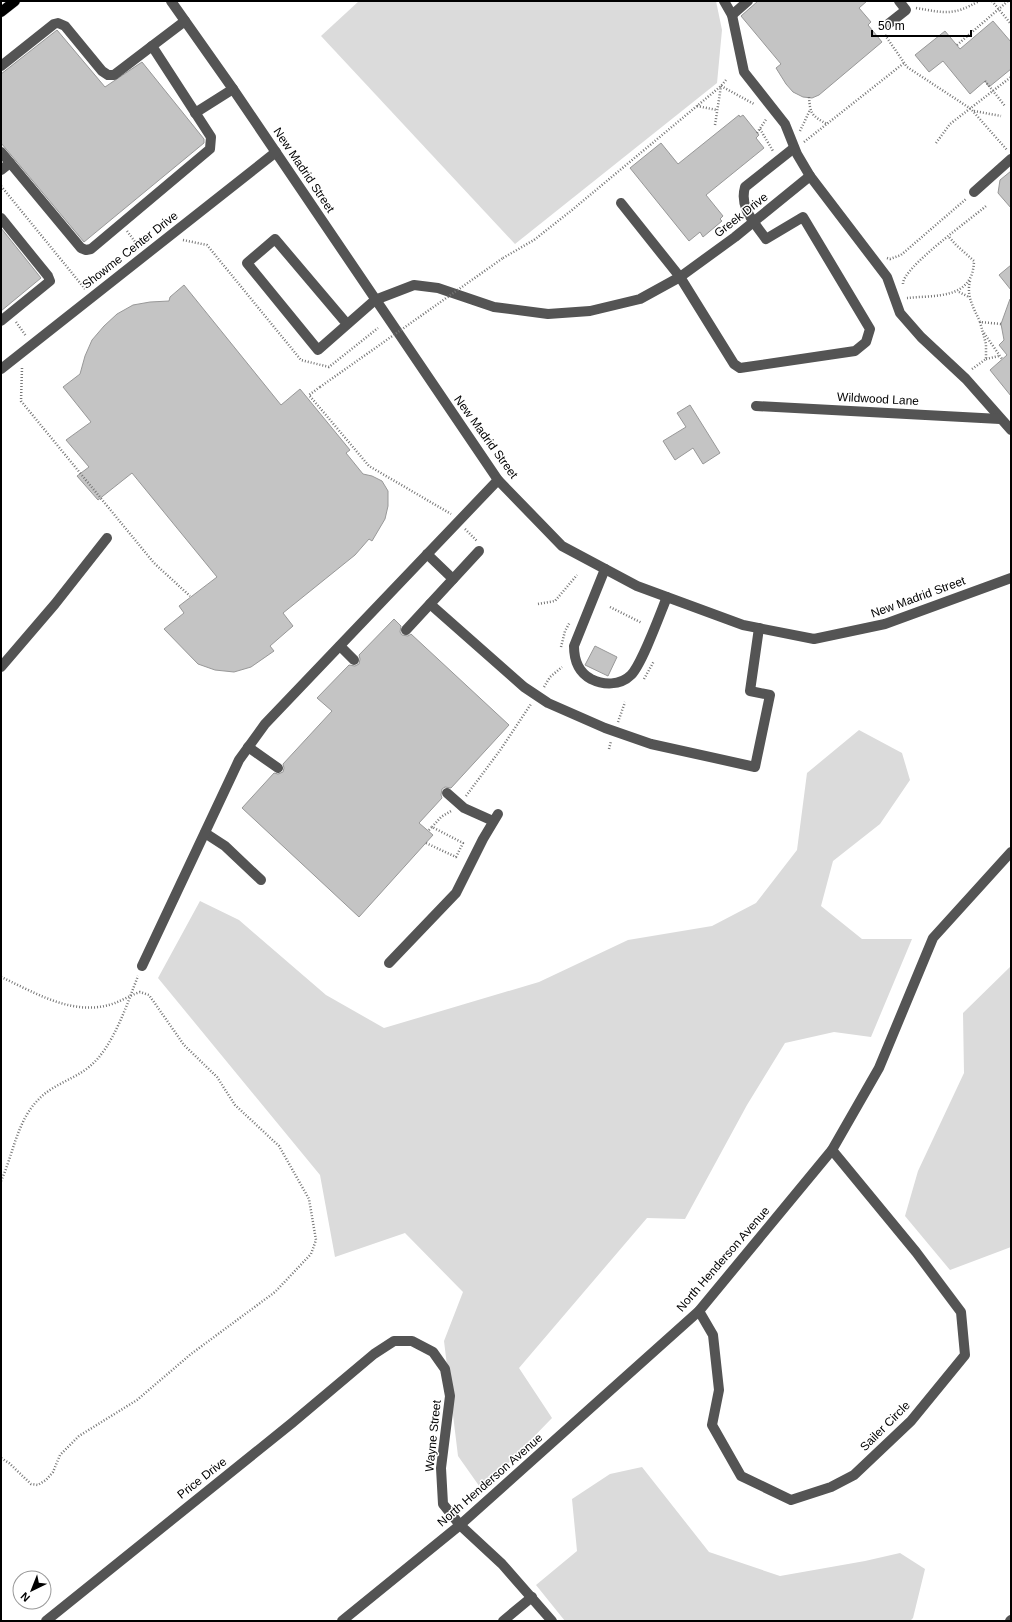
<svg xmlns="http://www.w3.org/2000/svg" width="1012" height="1622" viewBox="0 0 1012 1622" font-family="Arial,sans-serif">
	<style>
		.green { fill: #dbdbdb }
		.building { fill: #c4c4c4; stroke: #989898 }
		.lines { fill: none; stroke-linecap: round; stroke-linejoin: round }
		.major-casing { stroke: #dbdbdb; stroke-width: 11 }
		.path { stroke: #767676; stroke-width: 2.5; stroke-dasharray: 1 2; stroke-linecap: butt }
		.minor { stroke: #545454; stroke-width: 10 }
		.major { stroke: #000; stroke-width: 10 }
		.path-bridge { stroke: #767676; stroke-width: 2.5; stroke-dasharray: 1 2; stroke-linecap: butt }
		.labels { text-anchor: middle; stroke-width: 3; stroke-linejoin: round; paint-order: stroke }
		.street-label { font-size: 12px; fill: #000; stroke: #fff }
	</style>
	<rect width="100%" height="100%" fill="#fff"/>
	<g class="green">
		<path d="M359 1H716L722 30 717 83 515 244 321 36Z"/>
		<path d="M859 730 902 753 910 780 880 824 833 861 821 906 862 939H912L871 1037 834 1032 785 1043 747 1105 685 1219 647 1218 519 1368 552 1418 482 1490 458 1456 444 1341 463 1292 405 1233 335 1257 320 1175 158 978 200 901 239 920 326 995 384 1028 539 982 628 940 712 926 756 903 797 850 807 773Z"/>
		<path d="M1011 966V1247L950 1270 905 1216 918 1171 964 1073 963 1013Z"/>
		<path d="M642 1467 709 1552 780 1576 865 1561 900 1553 925 1569 913 1618 910 1621H565L536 1585 577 1551 572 1499 610 1474Z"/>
	</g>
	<g class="building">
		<path d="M758 1H867L859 8 871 22 868 25 882 42 819 95 812 98 803 97 793 92 786 84 776 68 781 64 741 16Z"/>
		<path d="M993 21 1011 42V69L989 87 985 81 970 94 943 61 929 72 915 55 945 31 960 49Z"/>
		<path d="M57 30 105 87 142 62 204 139V143L84 242 1 143V74Z"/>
		<path d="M739 115 740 117 743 115 759 135 756 138 764 148 706 195 723 216 720 219 722 221 703 237 700 232 689 241 630 168 661 143 678 164Z"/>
		<path d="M1011 171V208L998 193 1000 180Z"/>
		<path d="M1 228 41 278 1 311Z"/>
		<path d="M1011 265V290L999 275Z"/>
		<path d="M184 285 281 405 300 389 350 450 346 453 363 474 372 476 382 481 388 491V506L385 519 372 541 369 539 355 555 283 613 293 626 270 646 274 651 251 667 234 672 215 670 198 664 164 629 184 613 179 606 217 577 132 473 98 500 77 476 89 467 66 440 91 422 63 387 80 374 85 356 92 340 104 326 117 314 133 305 150 302 169 301 170 297Z"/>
		<path d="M1010 299H1011V396L990 370 1007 355 999 345 1004 340 1001 324Z"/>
		<path d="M690 405 720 453 703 464 693 448 675 460 663 441 686 427 677 413Z"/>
		<path d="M394 619 401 626 400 632 402 635 408 636 411 634 509 725 451 788 445 787 442 789 441 795 442 798 419 823 433 835 359 917 242 808 274 773 278 774 283 772 284 768 283 764 332 711 317 698 349 665 355 666 359 664 360 659 359 655Z"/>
		<path d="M595 646 617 657 608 676 585 665Z"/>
	</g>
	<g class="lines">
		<defs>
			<path id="major" d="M1 12 15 1"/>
		</defs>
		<use href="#major" class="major-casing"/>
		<g class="path">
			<path d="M992 1 1011 24"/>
			<path d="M916 8C945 13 953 16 979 1"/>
			<path d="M885 35 907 67 971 109 1007 150"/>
			<path d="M957 45 1008 1"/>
			<path d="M985 81 1005 106"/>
			<path d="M721 86 754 104"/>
			<path d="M809 97C810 114 812 116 827 124"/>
			<path d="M697 106 717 110"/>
			<path d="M974 111 1001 116"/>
			<path d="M715 125 721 86"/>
			<path d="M760 129 773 151"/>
			<path d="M800 131 810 110"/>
			<path d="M757 133 767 118"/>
			<path d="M804 142 904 63"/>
			<path d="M936 143 950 124 1011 77"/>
			<path d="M1 186 85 289"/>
			<path d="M127 231 139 247"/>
			<path d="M183 240 207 245 301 360 329 367 378 328"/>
			<path d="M503 258 534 240 572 210 721 86 726 80"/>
			<path d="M887 258 890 259 901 255 966 199"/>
			<path d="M970 281C966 297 974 308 980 322"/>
			<path d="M903 284C902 268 971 219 986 206"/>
			<path d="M959 292 969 297"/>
			<path d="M907 298C935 295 973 300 974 261L956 245 949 237"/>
			<path d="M16 322 26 336"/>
			<path d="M984 333 1002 359"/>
			<path d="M986 359 999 356"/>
			<path d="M22 368 21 401 154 563 190 596"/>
			<path d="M972 369 986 359V344L980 322 1001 324"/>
			<path d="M320 387 309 395 369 466 451 514"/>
			<path d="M465 529 477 541"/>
			<path d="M538 604 555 601 577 575"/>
			<path d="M610 607 642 623"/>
			<path d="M561 647 565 631 570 622"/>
			<path d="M644 679 654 661"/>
			<path d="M544 687 550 677 562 667"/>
			<path d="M618 722 625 702"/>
			<path d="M609 749 611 741"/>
			<path d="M466 796 501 749 531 704"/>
			<path d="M432 827 441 817 451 811"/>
			<path d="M426 843 456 857 463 843 432 827 428 831"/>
			<path d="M1 977C36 993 75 1018 115 1003 123 1000 131 995 140 992L149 995 184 1045 217 1077 235 1105 279 1146 309 1199 316 1240 311 1254 275 1292 191 1354 137 1400 79 1436 60 1455 53 1472 46 1480 38 1485 31 1484 9 1463 1 1458"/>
			<path d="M1 1181C13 1155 17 1121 38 1100 53 1084 73 1080 89 1067 113 1048 127 1004 138 976"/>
		</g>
		<g class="minor">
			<path d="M171 1 233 89 498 480 562 546 637 586 743 625 814 639 885 624 1011 578"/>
			<path d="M724 1 732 15 744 72 785 124 797 154 810 176 887 277 900 313 921 337 966 379 1011 430"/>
			<path d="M732 15 748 1"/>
			<path d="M887 25 906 10 899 1"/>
			<path d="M1 66 54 24 58 23 65 26 102 71 108 75H114L152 46"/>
			<path d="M195 113 233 89"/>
			<path d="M1 152 81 248 86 250 91 249 210 149 211 137 152 46 185 21"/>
			<path d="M1 170 10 163"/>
			<path d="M974 192 1011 159"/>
			<path d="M621 203 680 277 734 364 740 368 855 351 866 342 870 329 803 217 766 239C754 222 739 208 745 187L794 148"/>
			<path d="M1 218 48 276 50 281 1 321"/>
			<path d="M347 324 275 239 247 263 318 350 375 300 414 285 438 288 494 307 548 314 590 311 640 299 680 277 735 237 810 176"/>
			<path d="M1 369 276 152"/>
			<path d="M756 406 1000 419"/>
			<path d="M427 554 453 579"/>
			<path d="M605 569 574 646C574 659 578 672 591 679 603 685 620 686 631 675 642 664 660 614 667 597"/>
			<path d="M430 604 524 687 548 703 605 728 651 744 755 767 770 695 750 691 759 628"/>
			<path d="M406 630 479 551"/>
			<path d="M340 646 354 660"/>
			<path d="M1 667 55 604 107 538"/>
			<path d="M248 747 278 768"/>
			<path d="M447 793 464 808 493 821"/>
			<path d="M205 833 225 846 261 880"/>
			<path d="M389 963 456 893 483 839 498 814"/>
			<path d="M142 966 239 760 265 724 498 480"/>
			<path d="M699 1311 713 1335 719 1390 712 1425 741 1476 791 1500 831 1487 854 1475 911 1421 965 1355 961 1312 916 1252 832 1150"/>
			<path d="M46 1621 292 1423 374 1354 394 1341H412L433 1352 445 1369 450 1396 441 1468 443 1504 460 1525 502 1564 552 1621"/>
			<path d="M342 1621 460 1525 699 1311 832 1150 879 1068 933 938 1011 852"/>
			<path d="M503 1621 532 1597"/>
			<path d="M1010 1621 1011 1620"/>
		</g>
		<use href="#major" class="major"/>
		<path class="path-bridge" d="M320 387 503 258"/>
	</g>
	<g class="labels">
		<g class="street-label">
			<text transform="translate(304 170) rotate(56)" y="4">New Madrid Street</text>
			<text transform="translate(741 215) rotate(-38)" y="4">Greek Drive</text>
			<text transform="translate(130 250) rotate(-38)" y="4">Showme Center Drive</text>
			<text transform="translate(878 399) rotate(3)" y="4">Wildwood Lane</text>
			<text transform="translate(486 437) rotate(54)" y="4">New Madrid Street</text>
			<text transform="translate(918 597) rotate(-20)" y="4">New Madrid Street</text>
			<text transform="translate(723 1259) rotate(-49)" y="4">North Henderson Avenue</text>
			<text transform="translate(885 1426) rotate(-45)" y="4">Sailer Circle</text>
			<text transform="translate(433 1436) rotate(-84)" y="4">Wayne Street</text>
			<text transform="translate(202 1478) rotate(-38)" y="4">Price Drive</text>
			<text transform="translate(490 1480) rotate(-41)" y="4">North Henderson Avenue</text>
		</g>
	</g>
	<rect width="1012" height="1622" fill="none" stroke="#000000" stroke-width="4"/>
	<g transform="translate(32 1590) rotate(223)"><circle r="19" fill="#ffffff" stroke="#999999"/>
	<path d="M0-3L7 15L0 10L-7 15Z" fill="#000000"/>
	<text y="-6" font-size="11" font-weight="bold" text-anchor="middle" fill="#000000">N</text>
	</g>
	<path d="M872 30v6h99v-6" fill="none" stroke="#000000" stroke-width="2"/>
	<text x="878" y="30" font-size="12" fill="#000000" stroke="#ffffff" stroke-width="3" paint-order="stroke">50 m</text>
</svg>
